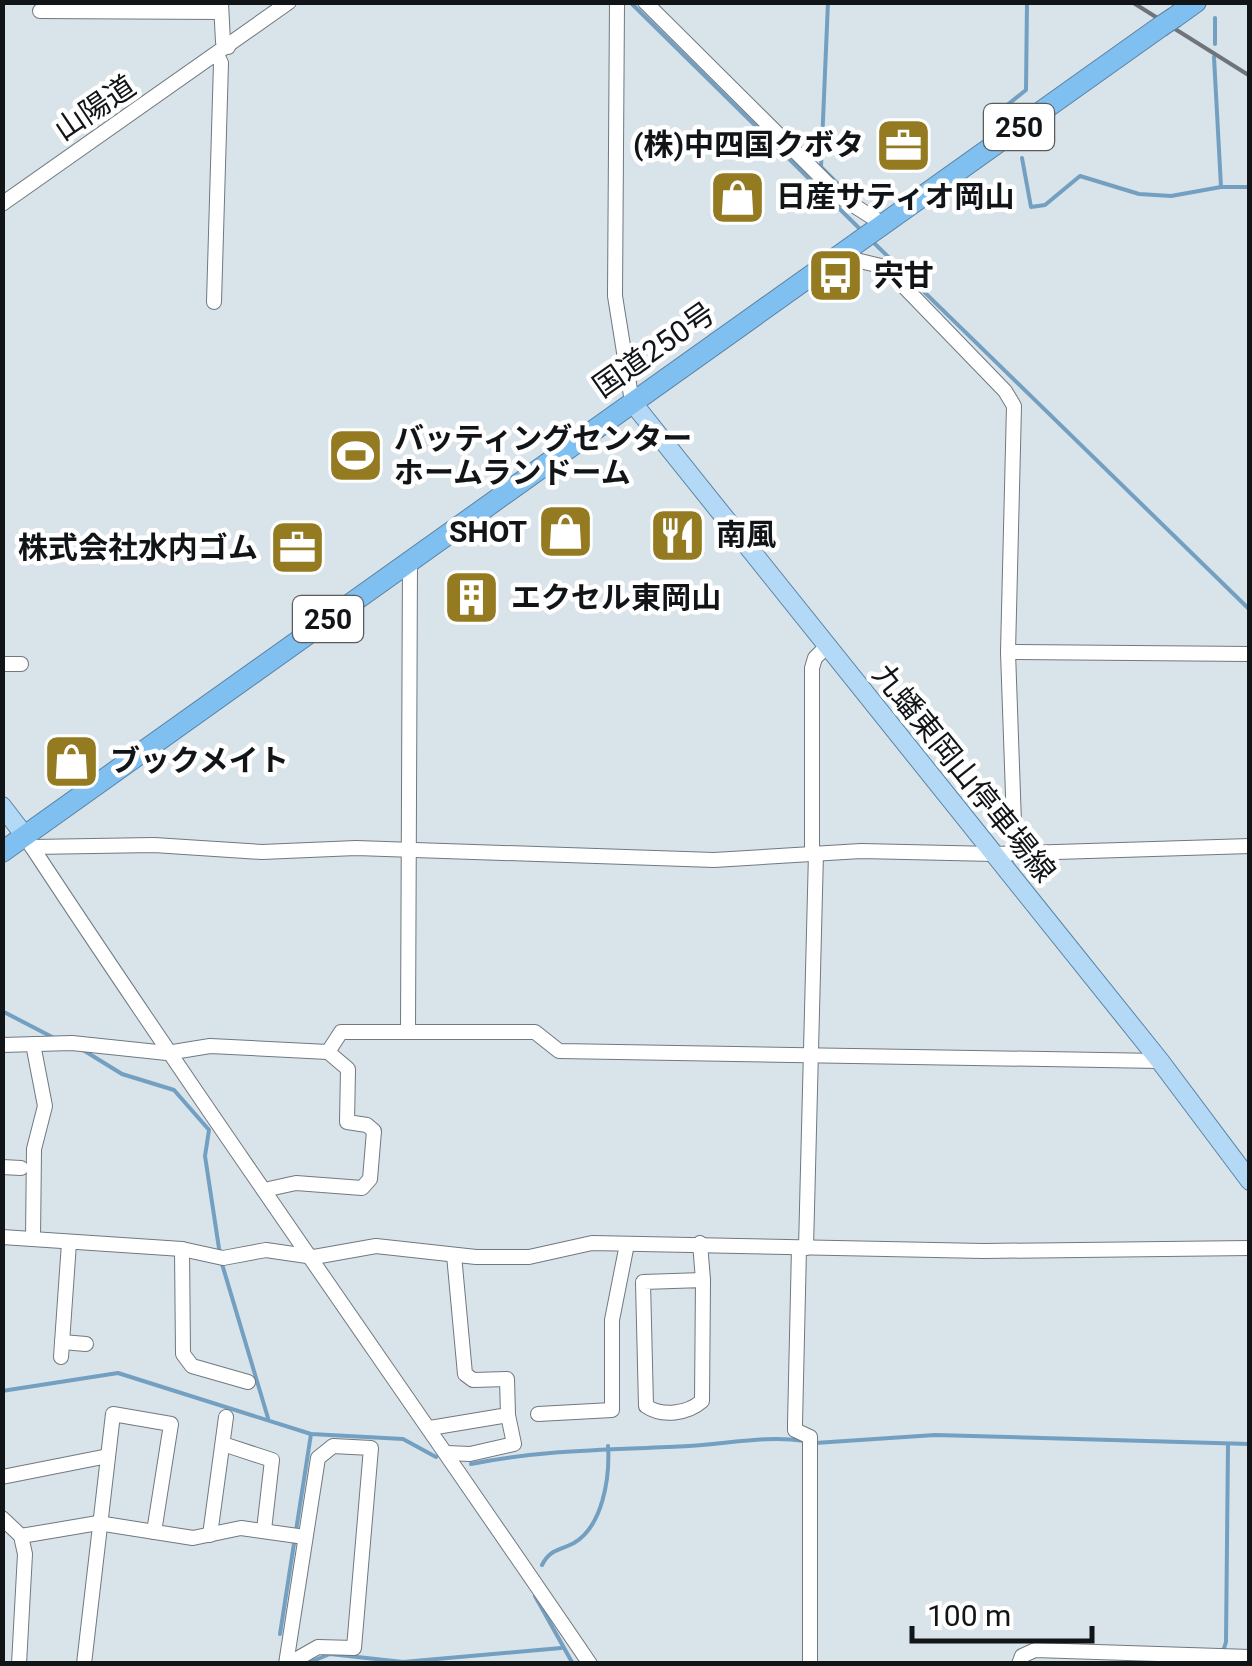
<svg xmlns="http://www.w3.org/2000/svg" width="1252" height="1666" viewBox="0 0 1252 1666" font-family="Roboto,'Noto Sans JP',sans-serif">
	<style>
		.lines { fill: none; stroke-linecap: round; stroke-linejoin: round }
		.stream { stroke: #739fc1; stroke-width: 4 }
		.minor-casing { stroke: #71797f; stroke-width: 16 }
		.major-casing { stroke: #5a84a4; stroke-width: 20 }
		.highway-casing { stroke: #5a84a4; stroke-width: 22 }
		.minor { stroke: #fff; stroke-width: 14 }
		.major { stroke: #b3d9f6; stroke-width: 18 }
		.highway { stroke: #80c0f0; stroke-width: 20 }
		.rail { stroke: #6e7479; stroke-width: 4 }
		.highway-bridge-casing { stroke: #5a84a4; stroke-width: 22; stroke-linecap: butt }
		.highway-bridge { stroke: #80c0f0; stroke-width: 20 }
		.labels { text-anchor: middle; stroke-width: 9; stroke-linejoin: round; paint-order: stroke }
		.shield { fill: #fff; stroke: #595b5d; stroke-width: 2.5 }
		.shield-label { font-size: 28px; font-weight: bold; fill: #121518 }
		.street-label { font-size: 30px; fill: #121518; stroke: #fff }
		.poi-label { font-size: 30px; font-weight: bold; fill: #121518; stroke: #fff; text-anchor: start }
	</style>
	<rect width="100%" height="100%" fill="#d9e3ea"/>
	<g class="lines">
		<g class="stream">
			<path d="M630 2 862 231"/>
			<path d="M828 2 821 167 850 196"/>
			<path d="M1215 44V18"/>
			<path d="M1214 57 1221 187H1250"/>
			<path d="M999 124 992 117 1026 90 1027 2"/>
			<path d="M1022 158 1031 207 1045 205 1080 176 1139 194 1171 196 1221 187"/>
			<path d="M872 241 1250 610"/>
			<path d="M2 1011 56 1039"/>
			<path d="M83 1050 122 1074 174 1090 209 1130 205 1156 220 1255"/>
			<path d="M222 1264 268 1418"/>
			<path d="M2 1391 118 1373 311 1434 403 1439 436 1457"/>
			<path d="M815 1443 935 1435 1250 1444"/>
			<path d="M471 1464C547 1449 613 1450 689 1446 729 1444 765 1435 805 1441"/>
			<path d="M542 1565C550 1549 559 1551 574 1543 603 1526 610 1477 608 1446"/>
			<path d="M535 1596 573 1664"/>
			<path d="M280 1634 311 1434"/>
			<path d="M305 1664 330 1654 403 1662 561 1648"/>
			<path d="M1219 1664 1226 1642 1228 1444"/>
		</g>
		<defs>
			<g id="minor">
				<path d="M617 2 615 296 632 402"/>
				<path d="M645 2 842 198 883 224"/>
				<path d="M221 3 223 42 228 47"/>
				<path d="M40 11 221 12"/>
				<path d="M2 204 289 2"/>
				<path d="M839 256 885 267 1005 391 1014 406 1008 652 1015 852"/>
				<path d="M214 302 221 63 217 55"/>
				<path d="M1008 652 1250 654"/>
				<path d="M2 664H21"/>
				<path d="M28 841C210 1118 403 1389 590 1664"/>
				<path d="M32 847 154 845 262 852 356 848 714 860 861 851 994 854 1250 846"/>
				<path d="M812 853V668L815 658 827 646"/>
				<path d="M408 1032 410 561"/>
				<path d="M33 1044 45 1106 34 1149 33 1238"/>
				<path d="M2 1045 72 1043 167 1053 210 1046 328 1052 341 1032H535L559 1051 1160 1061"/>
				<path d="M2 1167 21 1168"/>
				<path d="M264 1190 296 1183 362 1188 370 1179 374 1131 367 1125 347 1122 348 1069 328 1052"/>
				<path d="M2 1237 182 1249 223 1258 266 1250 314 1257 376 1246 476 1257H529L592 1243 984 1251 1250 1248"/>
				<path d="M700 1243 703 1280"/>
				<path d="M799 1248 795 1424V1430L810 1437V1664"/>
				<path d="M806 1248 816 853"/>
				<path d="M182 1249 183 1354 192 1366 248 1382"/>
				<path d="M703 1280 702 1401C687 1414 662 1417 646 1406L643 1282Z"/>
				<path d="M62 1342 86 1344"/>
				<path d="M61 1357 69 1243"/>
				<path d="M538 1414 612 1410V1320L627 1244"/>
				<path d="M430 1428 508 1415 507 1379 473 1380 465 1374 454 1255"/>
				<path d="M223 1444 272 1460 264 1530"/>
				<path d="M447 1453 470 1454 514 1444 508 1415"/>
				<path d="M2 1477 108 1456"/>
				<path d="M2 1518 21 1536 25 1554 19 1664"/>
				<path d="M210 1535 226 1417"/>
				<path d="M21 1536 98 1523 193 1538 241 1528 305 1537"/>
				<path d="M84 1664 113 1414 171 1424 154 1532"/>
				<path d="M286 1664 318 1458 333 1446 371 1448 354 1648 318 1647 288 1664"/>
				<path d="M1019 1664 1022 1656 1035 1650 1250 1657"/>
			</g>
			<g id="major">
				<path d="M632 402 1160 1061 1250 1181"/>
				<path d="M2 806 25 836"/>
			</g>
			<g id="highway">
				<path d="M1175 17 1196 2"/>
				<path d="M2 852 1160 27"/>
			</g>
		</defs>
		<use href="#minor" class="minor-casing"/>
		<use href="#major" class="major-casing"/>
		<use href="#highway" class="highway-casing"/>
		<use href="#minor" class="minor"/>
		<use href="#major" class="major"/>
		<use href="#highway" class="highway"/>
		<path class="rail" d="M1132 2 1250 76"/>
		<defs>
			<path id="highway-bridge" d="M1160 27 1175 17"/>
		</defs>
		<use href="#highway-bridge" class="highway-bridge-casing"/>
		<use href="#highway-bridge" class="highway-bridge"/>
	</g>
	<defs>
		<symbol id="office-square" viewBox="-11 -11 22 22"><rect x="-9" y="-9" width="18" height="18" rx="4" fill="#947b22" stroke="#fff"/><path d="M-6-3h4V-5.5h4V-3h4V5H-6ZM-1-4.5V-3h2v-1.5ZM-6 0V1H6V0Z" fill="#fff"/></symbol>
		<symbol id="shop-square" viewBox="-11 -11 22 22"><rect x="-9" y="-9" width="18" height="18" rx="4" fill="#947b22" stroke="#fff"/><path d="M-5-2.5h2.3a2.7 3.5 0 0 1 5.4 0H5L5.5 6h-11ZM-1.5-2.5h3a1.5 2.3 0 0 0-3 0Z" fill="#fff"/></symbol>
		<symbol id="bus-square" viewBox="-11 -11 22 22"><rect x="-9" y="-9" width="18" height="18" rx="4" fill="#947b22" stroke="#fff"/><path d="M-5-6H5V4H4V6H2V4H-2V6H-4V4H-5ZM-3.5-4V0h7V-4ZM-3.5 1.2v1.5H-2V1.2ZM2 1.2v1.5H3.5V1.2Z" fill="#fff"/></symbol>
		<symbol id="stadium-square" viewBox="-11 -11 22 22"><rect x="-9" y="-9" width="18" height="18" rx="4" fill="#947b22" stroke="#fff"/><path d="M0-5a6.5 5 0 1 0 0 10a6.5 5 0 1 0 0-10ZM-3.5-1.8h7v3.6h-7Z" fill="#fff"/></symbol>
		<symbol id="restaurant-square" viewBox="-11 -11 22 22"><rect x="-9" y="-9" width="18" height="18" rx="4" fill="#947b22" stroke="#fff"/><path d="M-5-6h1v4h1v-4h1v4h1v-4h1v5L-1.5 .5V6h-2V.5L-5-1ZM5-6V6H3V1.5H1.5Q1.5-4 5-6Z" fill="#fff"/></symbol>
		<symbol id="building-square" viewBox="-11 -11 22 22"><rect x="-9" y="-9" width="18" height="18" rx="4" fill="#947b22" stroke="#fff"/><path d="M-4-6H4V6H1V3H-1V6H-4ZM-2.5-4.3h1.7v1.8h-1.7ZM.8-4.3h1.7v1.8H.8ZM-2.5-1h1.7V.8h-1.7ZM.8-1h1.7V.8H.8Z" fill="#fff"/></symbol>
	</defs>
	<g fill-rule="evenodd">
		<use href="#office-square" x="872" y="114" width="63" height="63"/>
		<use href="#shop-square" x="706" y="166" width="63" height="63"/>
		<use href="#bus-square" x="804" y="244" width="63" height="63"/>
		<use href="#stadium-square" x="324" y="424" width="63" height="63"/>
		<use href="#shop-square" x="534" y="500" width="63" height="63"/>
		<use href="#restaurant-square" x="646" y="504" width="63" height="63"/>
		<use href="#office-square" x="266" y="516" width="63" height="63"/>
		<use href="#building-square" x="440" y="566" width="63" height="63"/>
		<use href="#shop-square" x="40" y="730" width="63" height="63"/>
	</g>
	<g class="labels">
		<g class="shield">
			<rect x="984" y="104" width="70" height="46" rx="8"/>
			<rect x="293" y="596" width="70" height="46" rx="8"/>
		</g>
		<g class="shield-label">
			<text x="1019" y="137">250</text>
			<text x="328" y="629">250</text>
		</g>
		<g class="street-label">
			<text transform="translate(95 108) rotate(-34)" y="10">山陽道</text>
			<text transform="translate(654 350) rotate(-35)" y="10">国道250号</text>
			<text transform="translate(964 773) rotate(51)" y="10">九蟠東岡山停車場線</text>
		</g>
		<g class="poi-label">
			<text x="864" y="155" text-anchor="end">(株)中四国クボタ</text>
			<text x="776" y="207">日産サティオ岡山</text>
			<text x="874" y="286">宍甘</text>
			<text x="394" y="449">バッティングセンター<tspan x="394" dy="34">ホームランドーム</tspan></text>
			<text x="527" y="542" text-anchor="end">SHOT</text>
			<text x="716" y="545">南風</text>
			<text x="258" y="558" text-anchor="end">株式会社水内ゴム</text>
			<text x="511" y="608">エクセル東岡山</text>
			<text x="110" y="771">ブックメイト</text>
		</g>
	</g>
	<rect width="1252" height="1666" fill="none" stroke="#121518" stroke-width="10"/>
	<path d="M912 1626v15h180v-15" fill="none" stroke="#121518" stroke-width="5"/>
	<text x="927" y="1626" font-size="30" fill="#121518" stroke="#ffffff" stroke-width="8" paint-order="stroke">100 m</text>
</svg>
